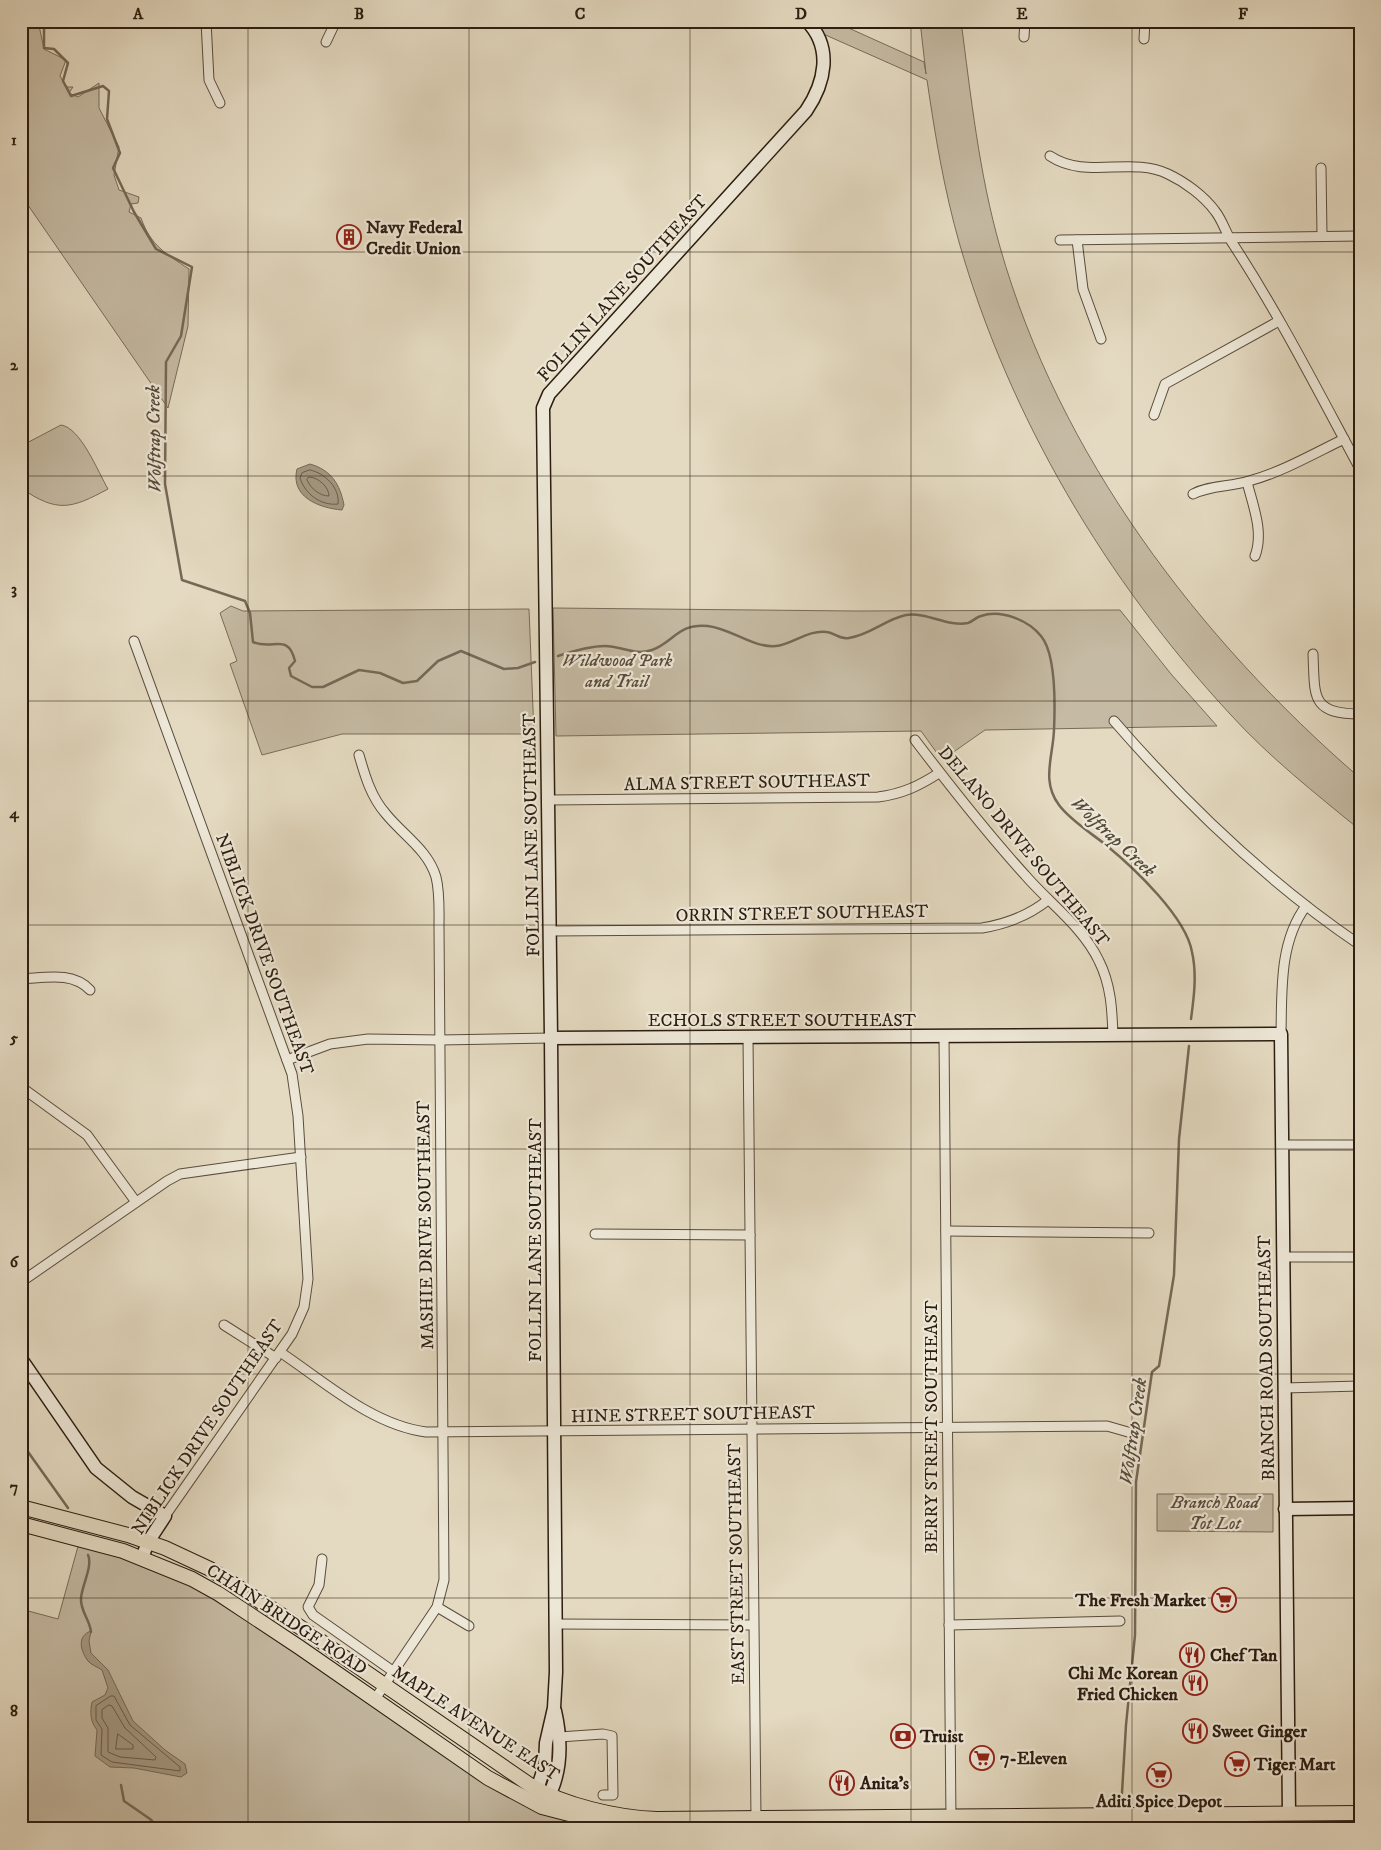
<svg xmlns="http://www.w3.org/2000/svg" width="1381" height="1850" viewBox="0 0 1381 1850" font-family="'IM FELL DW Pica',serif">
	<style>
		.green { fill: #c5baa3; stroke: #786c5a }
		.water { fill: #a59a85; stroke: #756856 }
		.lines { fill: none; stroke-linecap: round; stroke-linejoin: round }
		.shore { stroke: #685c4a; stroke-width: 1 }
		.stream { stroke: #756856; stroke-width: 2.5 }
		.street-casing { stroke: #5a4c3c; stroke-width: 11 }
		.secondary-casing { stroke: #2c1d10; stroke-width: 15 }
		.primary-casing { stroke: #2c1d10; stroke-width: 16 }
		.street { stroke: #ede7d7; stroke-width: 9 }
		.secondary { stroke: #ede7d7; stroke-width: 12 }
		.primary { stroke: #e4dac1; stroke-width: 14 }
		.grid { fill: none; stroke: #2c1d10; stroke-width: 1; stroke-opacity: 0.55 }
		.labels { text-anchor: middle; stroke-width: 4.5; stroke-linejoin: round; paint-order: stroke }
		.poi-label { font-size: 18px; font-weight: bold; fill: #2c1d10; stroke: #ede7d7; text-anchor: start }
		.street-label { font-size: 18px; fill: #2c1d10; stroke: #ede7d7 }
		.park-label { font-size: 18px; font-style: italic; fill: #5a4c3c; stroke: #ede7d7 }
		.water-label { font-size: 19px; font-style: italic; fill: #564939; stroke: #ede7d7 }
		.neatline { fill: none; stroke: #2c1d10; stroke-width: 2 }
		.grid-label { font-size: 16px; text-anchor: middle; font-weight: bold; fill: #2c1d10 }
	</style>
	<rect width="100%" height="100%" fill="#e4dac1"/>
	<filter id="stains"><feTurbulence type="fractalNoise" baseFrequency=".004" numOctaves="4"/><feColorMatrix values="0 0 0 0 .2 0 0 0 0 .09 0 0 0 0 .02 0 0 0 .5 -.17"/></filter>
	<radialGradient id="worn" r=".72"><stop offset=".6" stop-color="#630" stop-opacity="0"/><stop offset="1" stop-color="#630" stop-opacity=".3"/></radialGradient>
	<g class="green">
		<path d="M21 21H38L44 49 66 60 60 76 66 87H73L69 93 78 97 99 83V108L119 147 114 175 119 190 139 197 138 203 131 204 129 212 141 218C151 246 165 253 189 269L188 326 168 408 21 195Z"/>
		<path d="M794 21H833L924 62 926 74 920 21H961C971 97 979 173 1000 247 1059 455 1198 638 1360 778V830C1315 793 1269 757 1230 714 1106 580 1009 417 959 242 944 189 935 135 927 80Z"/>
		<path d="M61 425C81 428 98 472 108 489 71 509 57 513 21 488V446Z"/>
		<path d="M231 606 243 611 529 609 534 734H342L262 755 230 664 237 661 220 613Z"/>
		<path d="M553 608 855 611 1120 610 1171 674 1217 726 985 730 942 760 921 731 556 736Z"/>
		<path d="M1157 1494H1273V1532L1157 1531Z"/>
		<path d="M80 1539 169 1568 488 1778 604 1822 603 1829H21V1609L58 1619Z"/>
	</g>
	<g class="water">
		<path d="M310 464C331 470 340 484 344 505L342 510C319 508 290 497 297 469Z"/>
		<path d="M91 1631 89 1641 91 1653 108 1670 133 1721 165 1750 185 1764 187 1773 181 1777 134 1768 110 1767 95 1756 97 1730C90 1721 90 1713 92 1702L105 1695 108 1688 102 1670C98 1667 91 1665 88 1661 80 1650 77 1636 91 1631Z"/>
	</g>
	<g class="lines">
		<g class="shore">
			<path d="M310 470C325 473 340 488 338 504 321 506 305 494 300 478L302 473Z"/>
			<path d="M309 477C318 477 329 487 329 496 320 496 311 489 307 480Z"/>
			<path d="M111 1696H114L130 1725 180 1767V1771L112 1762 101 1755 102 1729 96 1720V1706Z"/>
			<path d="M109 1705 112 1706 125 1728 156 1757 155 1760 120 1757 108 1752V1728L102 1718V1710Z"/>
			<path d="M118 1734 133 1745V1749H116Z"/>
		</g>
		<g class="stream">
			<path d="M39 21 44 22V48L54 49 68 63 63 81 71 96 103 86 109 91 107 119 120 153 113 168 134 212 156 249 192 267 181 336 166 362 165 484 182 580 245 601 250 613 253 642C273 651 288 632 295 661L289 668 291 676 312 687H323L359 670 380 673 403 683 417 681 438 661 461 651 504 669 518 668 535 662"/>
			<path d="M558 656C573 651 590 646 605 646 621 646 636 656 652 650 674 642 678 623 708 626 732 629 753 648 776 646 791 645 809 629 827 632 835 633 840 640 849 638 870 635 886 619 906 615 928 612 947 627 968 623 972 622 976 617 981 616 1001 609 1028 620 1041 636 1056 654 1055 707 1054 730 1053 757 1041 781 1059 805 1070 820 1091 833 1106 845 1134 868 1186 917 1192 952 1197 974 1194 997 1191 1019"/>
			<path d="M21 1442 68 1508"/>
			<path d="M88 1555C93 1566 82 1585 81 1598 80 1611 90 1620 91 1632"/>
			<path d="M121 1785 124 1801 150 1819 160 1829"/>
			<path d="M1122 1793 1126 1725 1135 1635 1136 1482 1152 1372 1159 1366 1174 1275 1179 1139 1189 1046"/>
		</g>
		<defs>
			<g id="street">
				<path d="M206 21 209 80 220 103"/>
				<path d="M1024 37 1025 21"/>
				<path d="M1144 39 1145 21"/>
				<path d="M326 42 336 21"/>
				<path d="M1050 156C1086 180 1131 156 1168 174 1185 182 1204 196 1215 211 1223 221 1226 234 1233 244 1280 316 1319 393 1360 469"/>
				<path d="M1321 168 1322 235"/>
				<path d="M1060 240 1360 236"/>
				<path d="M1077 240 1083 289 1101 339"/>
				<path d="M1154 415 1165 384 1279 321"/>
				<path d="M1247 482C1253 506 1264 532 1255 556"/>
				<path d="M1193 494C1210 485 1230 487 1249 481 1282 472 1313 454 1344 439"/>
				<path d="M134 641 292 1074 298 1116 308 1279 304 1307 292 1334 165 1516"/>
				<path d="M1313 654C1315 696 1310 714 1360 714"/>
				<path d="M1114 721C1187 805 1267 882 1360 945"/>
				<path d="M915 740C950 786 986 832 1025 875 1049 903 1083 927 1099 961 1111 985 1112 1009 1113 1035"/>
				<path d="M359 755C365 776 371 797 386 814 403 835 428 850 436 877 440 893 439 911 439 927L444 1580 437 1607 375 1699"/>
				<path d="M549 800 878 797C902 794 919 786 939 773"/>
				<path d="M550 931 982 928C1007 924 1028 916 1048 900"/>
				<path d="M21 979C45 978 72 971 90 990"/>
				<path d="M1281 1034C1282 991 1279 942 1306 906"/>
				<path d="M944 1036C947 1297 948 1557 951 1817"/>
				<path d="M748 1038 756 1819"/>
				<path d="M287 1060 330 1044 368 1039 440 1040 551 1038"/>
				<path d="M21 1087 87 1135 136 1202"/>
				<path d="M1282 1145H1360"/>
				<path d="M946 1231 1149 1233"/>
				<path d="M595 1234 750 1235"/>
				<path d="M1283 1257H1360"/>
				<path d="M21 1282 167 1181 180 1174 301 1157"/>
				<path d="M224 1325 276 1358"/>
				<path d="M280 1352C325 1382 372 1425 426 1432L1107 1426 1128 1432"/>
				<path d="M1284 1388 1360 1386"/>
				<path d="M322 1559 319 1585 308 1607 313 1615 394 1672"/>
				<path d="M437 1607 469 1626"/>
				<path d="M556 1624 753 1625"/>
				<path d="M949 1625 1120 1621"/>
				<path d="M559 1737 603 1734 612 1736 613 1795H603"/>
			</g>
			<g id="secondary">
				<path d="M551 1038 1281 1034 1289 1814"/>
				<path d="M21 1359 96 1468 132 1497 165 1516 148 1542 142 1558"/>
				<path d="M1285 1509 1360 1508"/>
				<path d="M539 1798 537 1790 545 1765 546 1743 554 1708 556 1672 551 1038 543 408 549 394 806 111C825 83 833 48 807 21"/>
				<path d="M545 1803C562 1775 562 1742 555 1711"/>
				<path d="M1145 1815 1147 1829"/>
			</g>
			<g id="primary">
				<path d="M21 1507 128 1535 165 1548 210 1569 306 1631 530 1785C563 1805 618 1818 657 1819L1360 1813"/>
				<path d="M21 1524 123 1551 192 1579 219 1594 299 1647 488 1778 542 1807 596 1821 633 1822"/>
			</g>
		</defs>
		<use href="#street" class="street-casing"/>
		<use href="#secondary" class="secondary-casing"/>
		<use href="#primary" class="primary-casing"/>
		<use href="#street" class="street"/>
		<use href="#secondary" class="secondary"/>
		<use href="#primary" class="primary"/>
	</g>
	<path class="grid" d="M248 21V1829M469 21V1829M690 21V1829M911 21V1829M1132 21V1829M21 252H1360M21 476H1360M21 701H1360M21 925H1360M21 1149H1360M21 1374H1360M21 1598H1360"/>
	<defs>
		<symbol id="building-ring" viewBox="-11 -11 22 22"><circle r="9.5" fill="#ede7d7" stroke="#8f2418" stroke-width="1.5"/><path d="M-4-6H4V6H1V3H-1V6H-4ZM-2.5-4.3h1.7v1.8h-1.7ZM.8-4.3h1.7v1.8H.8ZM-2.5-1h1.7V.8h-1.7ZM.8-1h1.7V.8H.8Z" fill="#8f2418"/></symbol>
		<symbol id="supermarket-ring" viewBox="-11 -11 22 22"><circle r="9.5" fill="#ede7d7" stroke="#8f2418" stroke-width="1.5"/><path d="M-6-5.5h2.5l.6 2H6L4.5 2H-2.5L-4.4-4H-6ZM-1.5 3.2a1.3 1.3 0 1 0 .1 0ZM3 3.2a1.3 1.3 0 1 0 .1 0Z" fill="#8f2418"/></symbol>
		<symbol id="restaurant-ring" viewBox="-11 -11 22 22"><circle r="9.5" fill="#ede7d7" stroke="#8f2418" stroke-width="1.5"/><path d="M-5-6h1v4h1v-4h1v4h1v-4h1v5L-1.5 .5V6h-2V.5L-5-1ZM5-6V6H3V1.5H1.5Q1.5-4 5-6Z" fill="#8f2418"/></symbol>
		<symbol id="bank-ring" viewBox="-11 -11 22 22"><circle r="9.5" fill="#ede7d7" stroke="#8f2418" stroke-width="1.5"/><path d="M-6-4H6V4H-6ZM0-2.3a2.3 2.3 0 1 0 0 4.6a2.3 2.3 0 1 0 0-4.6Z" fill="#8f2418"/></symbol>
	</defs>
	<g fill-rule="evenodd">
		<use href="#building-ring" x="335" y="223" width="28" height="28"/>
		<use href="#supermarket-ring" x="1210" y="1586" width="28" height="28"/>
		<use href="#restaurant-ring" x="1178" y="1641" width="28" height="28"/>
		<use href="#restaurant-ring" x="1181" y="1669" width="28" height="28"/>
		<use href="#restaurant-ring" x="1181" y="1717" width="28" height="28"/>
		<use href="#bank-ring" x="889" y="1722" width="28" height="28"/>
		<use href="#supermarket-ring" x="968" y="1744" width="28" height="28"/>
		<use href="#supermarket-ring" x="1223" y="1750" width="28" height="28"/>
		<use href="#supermarket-ring" x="1145" y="1761" width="28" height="28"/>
		<use href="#restaurant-ring" x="828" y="1769" width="28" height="28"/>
	</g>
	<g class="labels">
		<g class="poi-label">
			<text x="366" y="233">Navy Federal<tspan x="366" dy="21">Credit Union</tspan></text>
			<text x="1206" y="1606" text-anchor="end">The Fresh Market</text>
			<text x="1210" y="1661">Chef Tan</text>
			<text x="1178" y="1679" text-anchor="end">Chi Mc Korean<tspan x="1178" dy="21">Fried Chicken</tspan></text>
			<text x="1212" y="1737">Sweet Ginger</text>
			<text x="920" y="1742">Truist</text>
			<text x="1000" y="1764">7-Eleven</text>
			<text x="1254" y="1770">Tiger Mart</text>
			<text x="860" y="1789">Anita's</text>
			<text x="1159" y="1807" text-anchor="middle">Aditi Spice Depot</text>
		</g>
		<g class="street-label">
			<text transform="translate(622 288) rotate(-48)" y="6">FOLLIN LANE SOUTHEAST</text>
			<text transform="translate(747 782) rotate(-1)" y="6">ALMA STREET SOUTHEAST</text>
			<text transform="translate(531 835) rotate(-91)" y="6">FOLLIN LANE SOUTHEAST</text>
			<text transform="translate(1024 846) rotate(50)" y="6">DELANO DRIVE SOUTHEAST</text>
			<text transform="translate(802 913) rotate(-1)" y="6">ORRIN STREET SOUTHEAST</text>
			<text transform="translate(265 954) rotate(70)" y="6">NIBLICK DRIVE SOUTHEAST</text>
			<text x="782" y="1026">ECHOLS STREET SOUTHEAST</text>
			<text transform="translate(425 1225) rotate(-91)" y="6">MASHIE DRIVE SOUTHEAST</text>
			<text transform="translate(535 1240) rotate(-90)" y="6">FOLLIN LANE SOUTHEAST</text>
			<text transform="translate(1266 1358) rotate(-91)" y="6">BRANCH ROAD SOUTHEAST</text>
			<text transform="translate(693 1414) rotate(-1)" y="6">HINE STREET SOUTHEAST</text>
			<text transform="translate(207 1427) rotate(-56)" y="6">NIBLICK DRIVE SOUTHEAST</text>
			<text transform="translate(931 1427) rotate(-90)" y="6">BERRY STREET SOUTHEAST</text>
			<text transform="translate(736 1564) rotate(-91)" y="6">EAST STREET SOUTHEAST</text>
			<text transform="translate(287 1619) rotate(33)" y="6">CHAIN BRIDGE ROAD</text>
			<text transform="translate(476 1723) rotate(33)" y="6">MAPLE AVENUE EAST</text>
		</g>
		<g class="park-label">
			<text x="617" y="666">Wildwood Park<tspan x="617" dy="21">and Trail</tspan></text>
			<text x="1215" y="1508">Branch Road<tspan x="1215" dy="21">Tot Lot</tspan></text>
		</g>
		<g class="water-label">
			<text transform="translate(153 439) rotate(-91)" y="7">Wolftrap Creek</text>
			<text transform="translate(1114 836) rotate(43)" y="7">Wolftrap Creek</text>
			<text transform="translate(1132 1431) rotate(-82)" y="7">Wolftrap Creek</text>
		</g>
	</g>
	<rect width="1381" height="1850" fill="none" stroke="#e4dac1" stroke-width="55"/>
	<rect x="28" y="28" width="1326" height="1794" class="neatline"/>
	<g class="grid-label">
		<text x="138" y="19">A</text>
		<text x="359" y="19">B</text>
		<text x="580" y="19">C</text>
		<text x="801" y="19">D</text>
		<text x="1022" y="19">E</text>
		<text x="1243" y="19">F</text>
		<text x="14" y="145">1</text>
		<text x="14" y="370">2</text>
		<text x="14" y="594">3</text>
		<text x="14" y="818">4</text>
		<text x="14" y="1043">5</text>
		<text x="14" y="1267">6</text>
		<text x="14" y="1492">7</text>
		<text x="14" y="1716">8</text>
	</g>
	<rect width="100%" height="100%" filter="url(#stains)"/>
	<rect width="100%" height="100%" fill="url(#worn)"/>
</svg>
